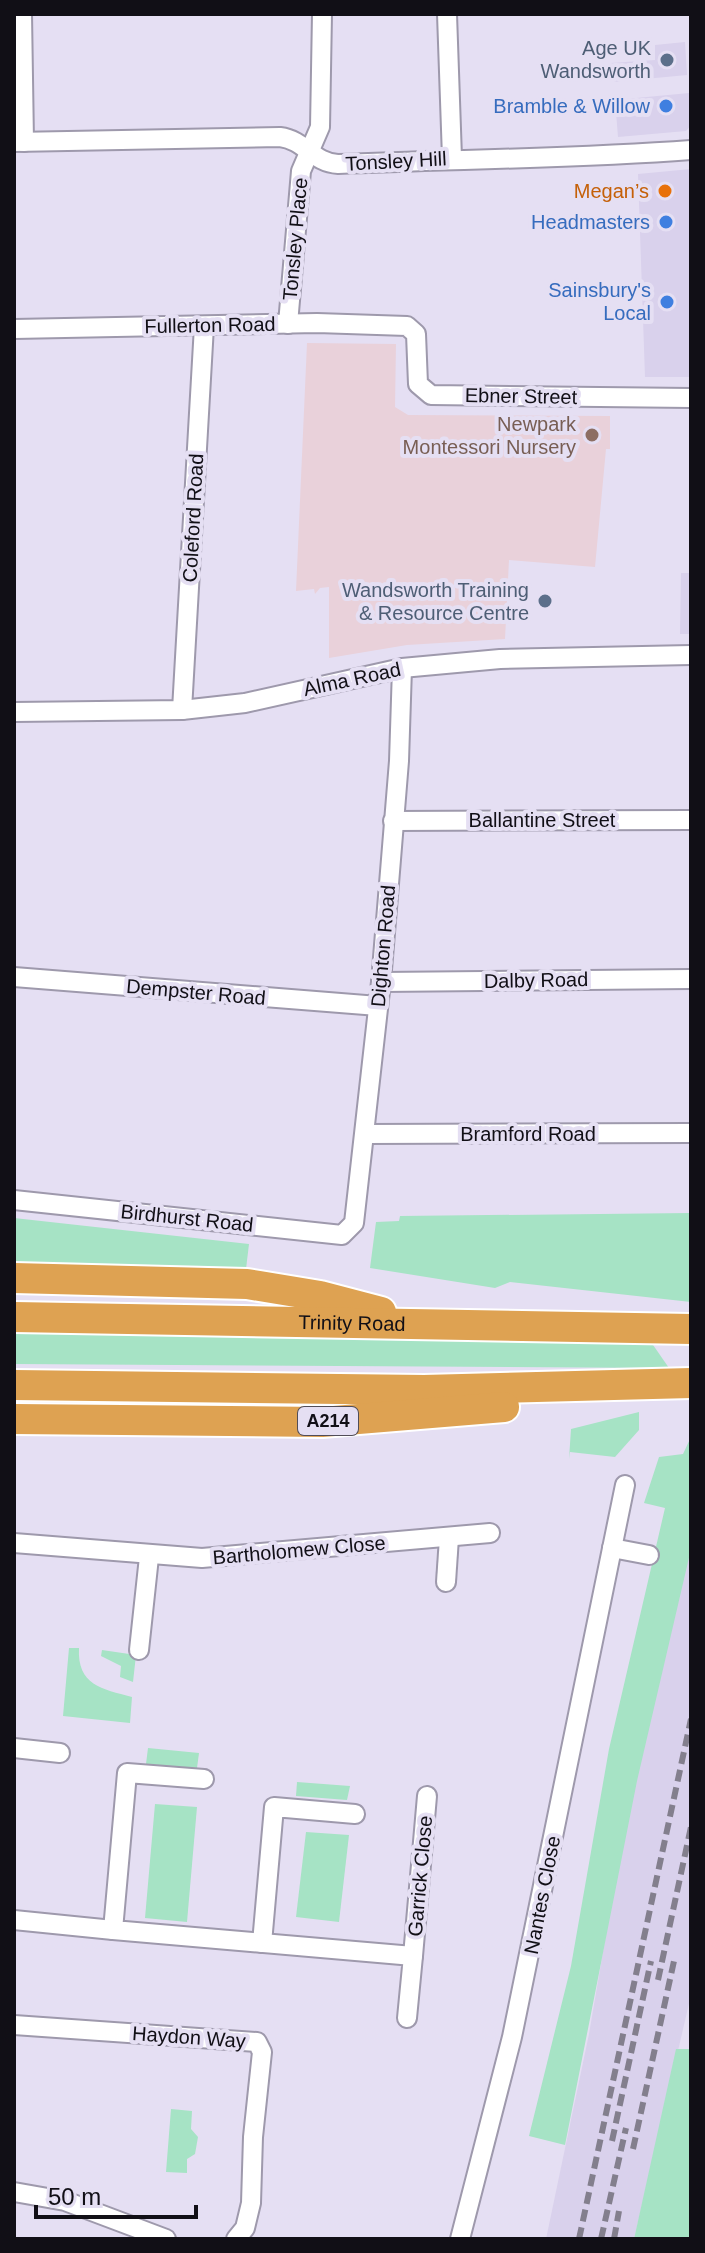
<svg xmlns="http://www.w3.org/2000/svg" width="705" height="2253" viewBox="0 0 705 2253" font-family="Arial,sans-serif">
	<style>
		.built { fill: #d9d1ec }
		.education { fill: #e9d1da }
		.green { fill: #a6e3c5 }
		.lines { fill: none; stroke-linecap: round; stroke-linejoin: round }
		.minor-casing { stroke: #9e99ac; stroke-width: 22 }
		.trunk-casing { stroke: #fff; stroke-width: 34 }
		.minor { stroke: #fff; stroke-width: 18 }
		.trunk { stroke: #dea252; stroke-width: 30 }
		.rail { stroke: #837f8d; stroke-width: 6; stroke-dasharray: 12 6; stroke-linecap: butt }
		.service-dot { fill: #5c6f8a; stroke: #e5dff3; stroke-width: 3 }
		.shop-dot { fill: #3f7fe0; stroke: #e5dff3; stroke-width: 3 }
		.food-dot { fill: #e8710a; stroke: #e5dff3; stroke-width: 3 }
		.education-dot { fill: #8d6e63; stroke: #e5dff3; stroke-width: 3 }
		.labels { text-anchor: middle; stroke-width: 8; stroke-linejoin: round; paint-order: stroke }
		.shield { fill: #e5dff3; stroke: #514d58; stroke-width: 2 }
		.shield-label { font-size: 18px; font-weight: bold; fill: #110f16 }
		.service-label { font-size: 20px; fill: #4e5e75; stroke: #e5dff3; text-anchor: end }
		.shop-label { font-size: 20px; fill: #366cbe; stroke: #e5dff3; text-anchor: end }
		.street-label { font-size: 20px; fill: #110f16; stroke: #e5dff3 }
		.food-label { font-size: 20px; fill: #c56008; stroke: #e5dff3; text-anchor: end }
		.education-label { font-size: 20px; fill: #785e54; stroke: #e5dff3; text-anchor: end }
	</style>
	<rect width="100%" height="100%" fill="#e5dff3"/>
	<g class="built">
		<path d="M685 42 687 75 613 82 611 63 655 60V45Z"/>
		<path d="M689 93 691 125 686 131 618 137 615 100Z"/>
		<path d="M691 169V377H645L638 174Z"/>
		<path d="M681 573H691V634H680Z"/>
		<path d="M691 1436V1995L634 2239H546L589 2034Z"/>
	</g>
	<path class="education" d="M307 343 396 344 395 407 408 415 610 416V449H606L595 567 509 560 505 639 407 645 329 658V587L320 588 315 594 314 589 296 591Z"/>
	<g class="green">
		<path d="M691 1213V1302L510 1282 495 1288 370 1268 376 1222 399 1221 400 1216Z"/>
		<path d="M14 1218 249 1244 246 1269 14 1268Z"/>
		<path d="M14 1329 651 1342 669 1368 14 1364Z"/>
		<path d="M639 1412V1430L615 1457 570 1452 569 1459 571 1429Z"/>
		<path d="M691 1437V1549L637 1781 565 2145 529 2136 571 1966 609 1749 665 1508 644 1503 659 1457 683 1454Z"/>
		<path d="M69 1648H79C77 1685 102 1689 132 1697L130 1723 63 1716Z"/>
		<path d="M102 1650 136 1655 133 1682 120 1677 121 1666 101 1656Z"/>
		<path d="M148 1748 199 1753 197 1768 146 1764Z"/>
		<path d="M297 1782 350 1786 347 1800 296 1796Z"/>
		<path d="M155 1804 197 1807 187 1922 145 1918Z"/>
		<path d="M306 1832 349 1835 339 1922 296 1917Z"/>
		<path d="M676 2049H691V2239H634Z"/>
		<path d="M171 2109 192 2111 191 2129 198 2137 195 2154 187 2159V2173L166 2172Z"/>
	</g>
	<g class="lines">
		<defs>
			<g id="minor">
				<path d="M22 14 24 142"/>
				<path d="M447 14 452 158"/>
				<path d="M14 142 280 137C305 140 313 163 338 164 456 159 573 159 691 150"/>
				<path d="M288 324 301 171 320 127 322 14"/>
				<path d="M14 329 317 323 407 326 416 334 418 384 431 395 691 398"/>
				<path d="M182 710 204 326"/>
				<path d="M14 712 182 710 245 703 402 668 500 659 691 655"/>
				<path d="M393 821 691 820"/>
				<path d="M14 977 378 1006"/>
				<path d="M381 982 691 979"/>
				<path d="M365 1134 691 1133"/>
				<path d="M14 1200 342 1235 354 1223 381 982 399 761 402 668"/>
				<path d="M14 1543 202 1558 490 1533"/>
				<path d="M612 1548 649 1555"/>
				<path d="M446 1582 449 1538"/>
				<path d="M139 1650 149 1557"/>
				<path d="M14 1748 60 1753"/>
				<path d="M204 1779 127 1773 113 1930 413 1956 407 2018"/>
				<path d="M14 1920 113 1930"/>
				<path d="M262 1943 274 1807 355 1814"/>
				<path d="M413 1956 427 1796"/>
				<path d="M14 2025 257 2042 262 2052 253 2137 251 2203 245 2228 236 2239"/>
				<path d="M14 2192 65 2201 166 2239"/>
				<path d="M460 2239 512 2037 625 1485"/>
			</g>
			<g id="trunk">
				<path d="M14 1278 247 1284 320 1296 381 1312"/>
				<path id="s1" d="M14 1317 691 1329"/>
				<path d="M14 1385 424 1390 691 1383"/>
				<path d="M14 1419 322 1422 504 1407"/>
			</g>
		</defs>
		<use href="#minor" class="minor-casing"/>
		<use href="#trunk" class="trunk-casing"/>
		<use href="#minor" class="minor"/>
		<use href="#trunk" class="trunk"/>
		<g class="rail">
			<path d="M658 1980 691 1827"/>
			<path d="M612 2141 651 1961"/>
			<path d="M633 2149 674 1961"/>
			<path d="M579 2239 691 1719"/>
			<path d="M601 2239 626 2128"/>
			<path d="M614 2239 619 2211"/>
		</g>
	</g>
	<g class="service-dot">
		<circle cx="667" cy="60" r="8"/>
		<circle cx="545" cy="601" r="8"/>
	</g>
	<g class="shop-dot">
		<circle cx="666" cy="106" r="8"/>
		<circle cx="666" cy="222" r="8"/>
		<circle cx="667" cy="302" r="8"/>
	</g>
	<circle class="food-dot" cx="665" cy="191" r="8"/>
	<circle class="education-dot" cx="592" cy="435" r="8"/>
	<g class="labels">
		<rect class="shield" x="298" y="1407" width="60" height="28" rx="6"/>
		<g class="shield-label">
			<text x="328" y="1427">A214</text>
		</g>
		<g class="service-label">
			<text x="651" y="55">Age UK<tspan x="651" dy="23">Wandsworth</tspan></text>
			<text x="529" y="597">Wandsworth Training<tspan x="529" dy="23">&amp; Resource Centre</tspan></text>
		</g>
		<g class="shop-label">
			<text x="650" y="113">Bramble &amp; Willow</text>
			<text x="650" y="229">Headmasters</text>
			<text x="651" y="297">Sainsbury's<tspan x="651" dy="23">Local</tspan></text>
		</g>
		<g class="street-label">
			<text transform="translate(396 161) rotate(-3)" y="7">Tonsley Hill</text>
			<text transform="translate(295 239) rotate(-85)" y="7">Tonsley Place</text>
			<text transform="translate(210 325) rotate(-1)" y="7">Fullerton Road</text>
			<text transform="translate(521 396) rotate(1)" y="7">Ebner Street</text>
			<text transform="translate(193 518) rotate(-87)" y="7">Coleford Road</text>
			<text transform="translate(352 679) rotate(-12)" y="7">Alma Road</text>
			<text x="542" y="827">Ballantine Street</text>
			<text transform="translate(383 946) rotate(-85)" y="7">Dighton Road</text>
			<text transform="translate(536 980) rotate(-1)" y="7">Dalby Road</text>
			<text transform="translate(196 992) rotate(5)" y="7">Dempster Road</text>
			<text x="528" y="1141">Bramford Road</text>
			<text transform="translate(187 1218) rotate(6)" y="7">Birdhurst Road</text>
			<text dy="7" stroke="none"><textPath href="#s1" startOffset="338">Trinity Road</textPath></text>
			<text transform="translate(299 1550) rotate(-5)" y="7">Bartholomew Close</text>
			<text transform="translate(420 1876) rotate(-85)" y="7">Garrick Close</text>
			<text transform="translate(542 1895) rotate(-79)" y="7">Nantes Close</text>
			<text transform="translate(189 2037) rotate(4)" y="7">Haydon Way</text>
		</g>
		<g class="food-label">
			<text x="649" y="198">Megan’s</text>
		</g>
		<g class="education-label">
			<text x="576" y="431">Newpark<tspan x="576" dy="23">Montessori Nursery</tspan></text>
		</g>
	</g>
	<rect width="705" height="2253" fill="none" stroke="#110f16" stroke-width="32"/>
	<path d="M36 2205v12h160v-12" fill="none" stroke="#110f16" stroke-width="4"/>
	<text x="48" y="2205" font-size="24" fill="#110f16" stroke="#e5dff3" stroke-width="6" paint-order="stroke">50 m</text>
</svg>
